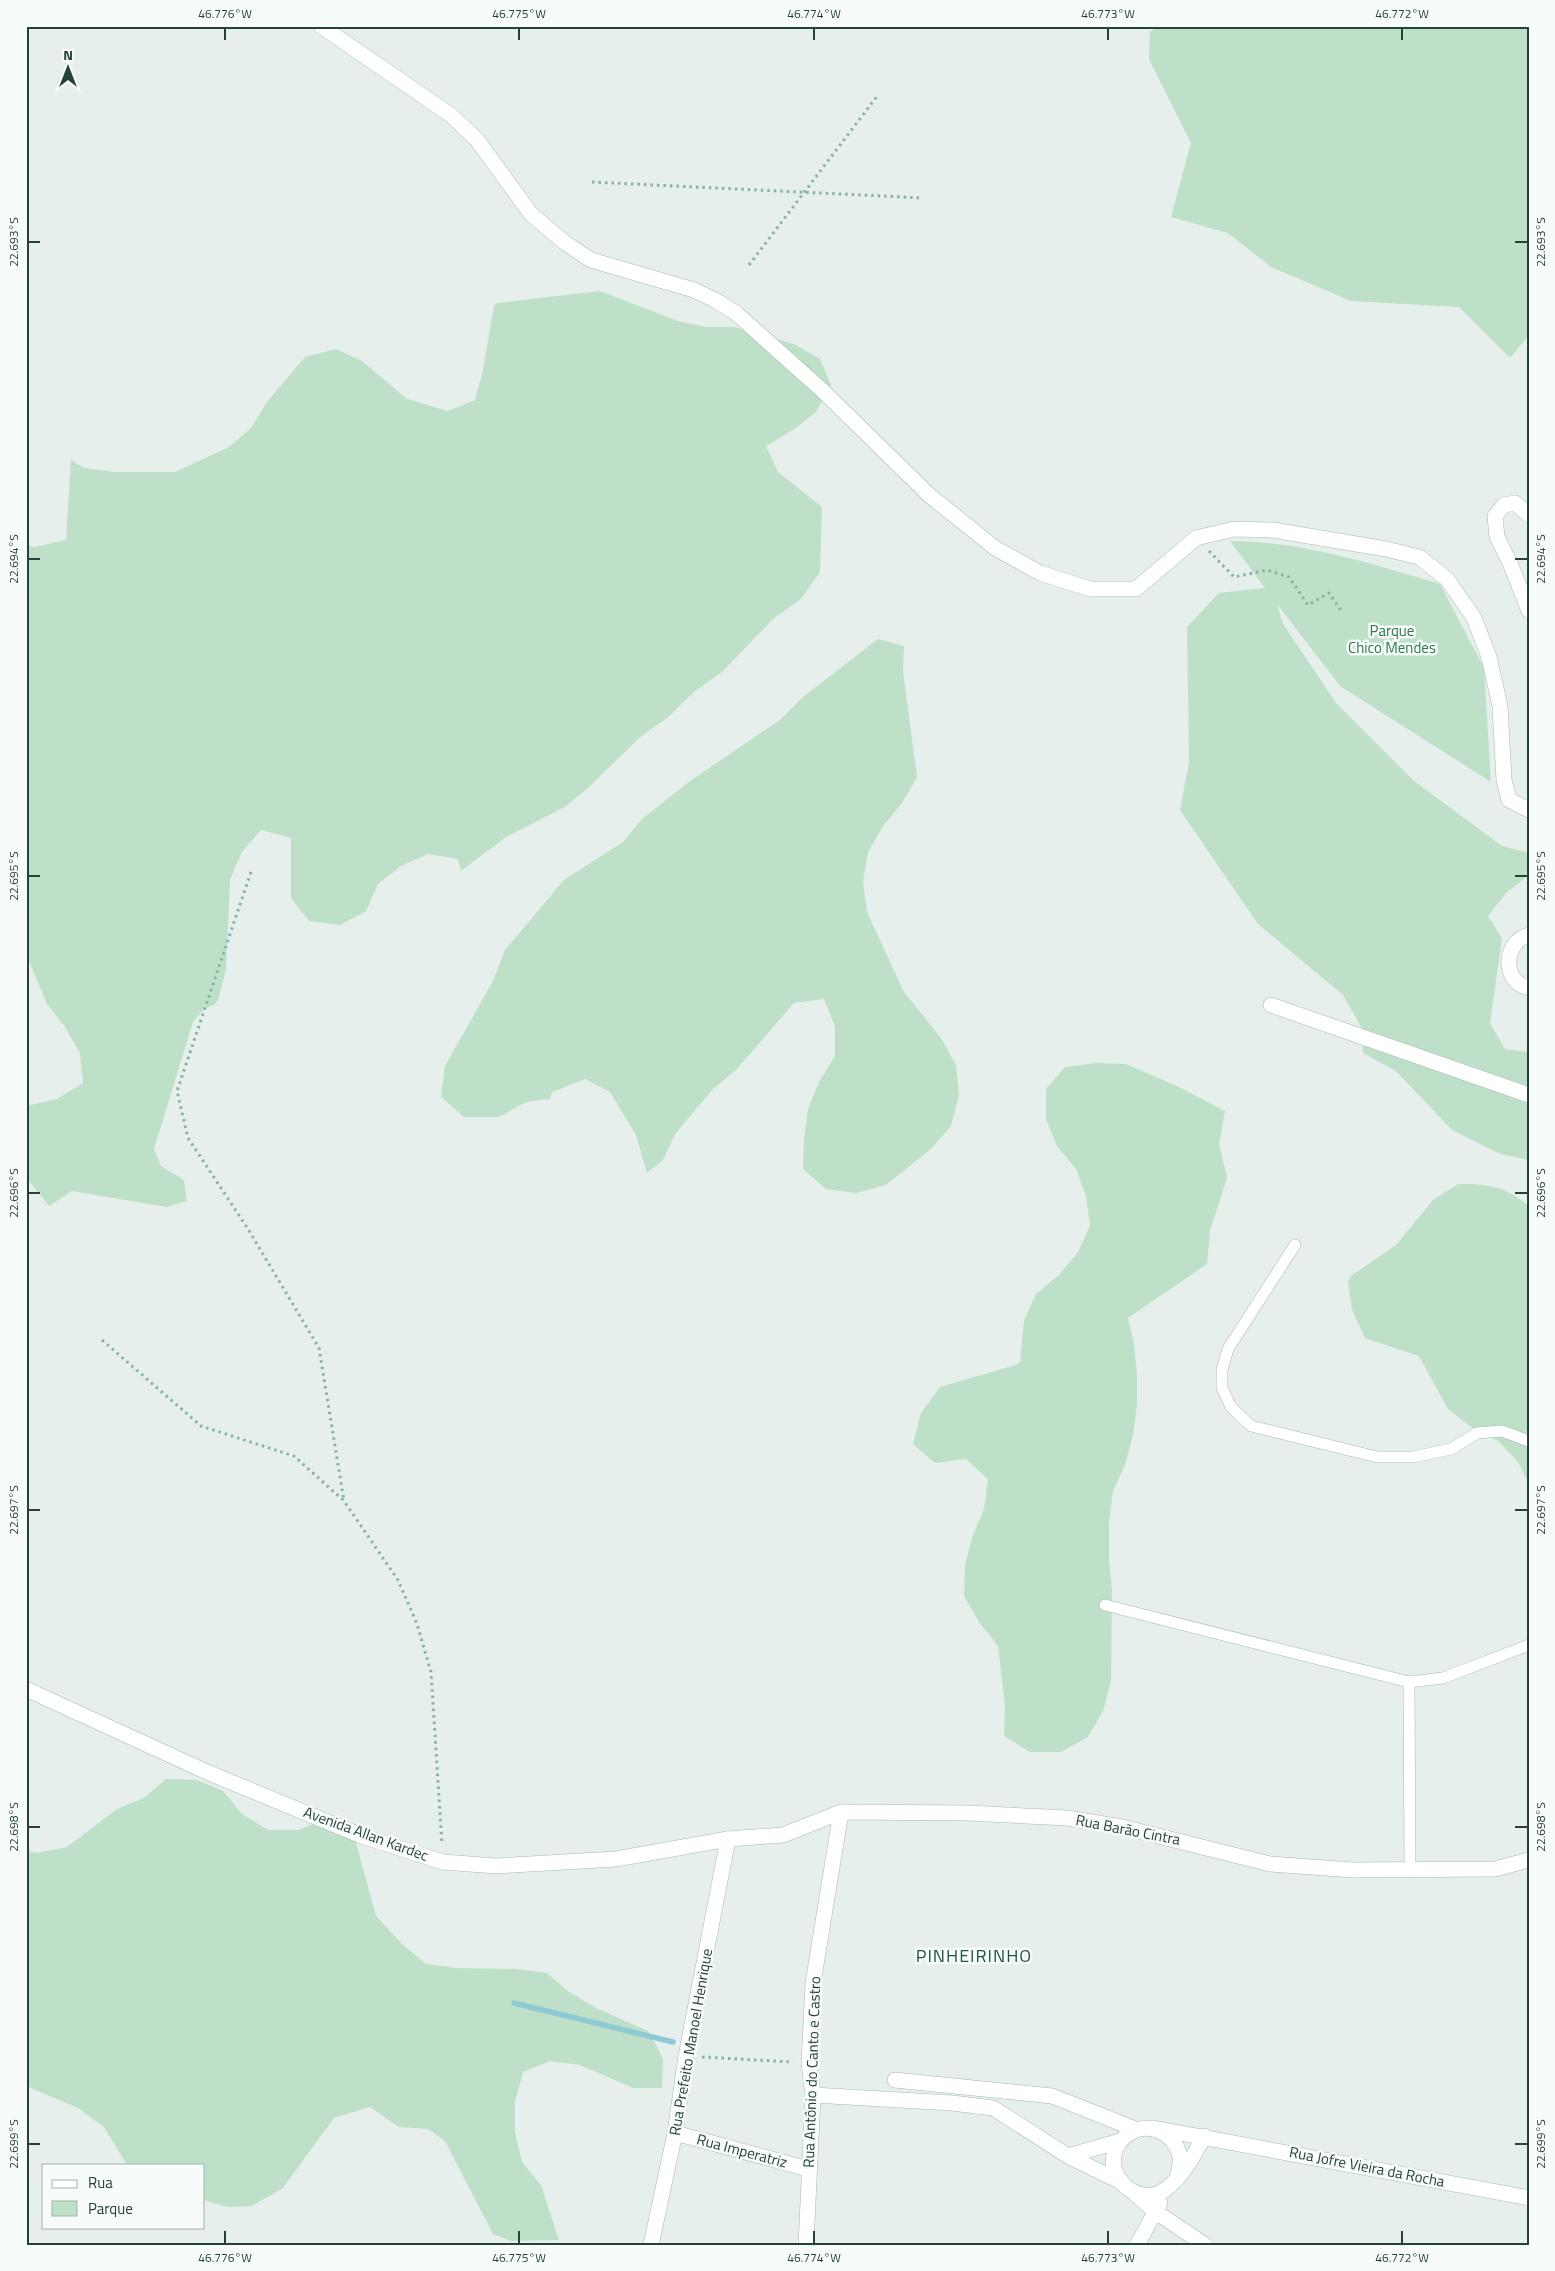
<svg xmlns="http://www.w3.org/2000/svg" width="1555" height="2271" viewBox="0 0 1555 2271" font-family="'Titillium Web',sans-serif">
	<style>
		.green { fill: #bfe0c8 }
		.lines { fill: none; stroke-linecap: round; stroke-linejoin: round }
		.stream { stroke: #8ec9d4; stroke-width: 5.5 }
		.service-casing { stroke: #a8b8b2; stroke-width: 12 }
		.minor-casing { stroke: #a8b8b2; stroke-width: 16 }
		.tertiary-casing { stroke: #a8b8b2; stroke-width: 16 }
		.path { stroke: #86b3a5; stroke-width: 3; stroke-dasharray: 2.5 4; stroke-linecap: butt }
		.service { stroke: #fff; stroke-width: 11 }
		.minor { stroke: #fff; stroke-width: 15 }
		.tertiary { stroke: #fff; stroke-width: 15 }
		.ticks { fill: none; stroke: #24423a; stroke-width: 2 }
		.labels { text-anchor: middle; stroke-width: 5; stroke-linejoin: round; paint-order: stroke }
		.park-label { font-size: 15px; fill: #2d7a4b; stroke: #f7fbf9 }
		.street-label { font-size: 15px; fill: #24423a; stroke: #f7fbf9 }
		.quarter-label { font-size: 18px; letter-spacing: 1px; fill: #1f5548; stroke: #f7fbf9 }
		.neatline { fill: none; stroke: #24423a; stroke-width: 2 }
		.ticks-label { font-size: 12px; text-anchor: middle; fill: #24423a }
	</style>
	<rect width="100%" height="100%" fill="#e6efeb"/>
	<g class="green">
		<path d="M1158 26H1529V335L1510 358 1459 307 1351 301 1271 267 1228 233 1171 217 1191 143 1149 59 1150 32Z"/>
		<path d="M600 291 678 321 706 327H734L794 344 820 359 831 385 816 412 793 430 766 446 778 472 822 507 820 572 801 599 773 619 722 672 695 691 667 718 640 737 588 788 565 807 506 837 461 871 458 859 428 854 401 866 378 884 366 911 340 925 309 921 291 898V838L261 830 242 852 230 879 226 970 218 1000 213 1006 205 1008 193 1022 154 1149 161 1166 184 1180 187 1201 167 1207 72 1191 49 1206 26 1177V1106L57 1099 83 1083 80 1053 65 1027 47 1004 26 954V545L35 547 66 540 71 460 84 468 115 472H175L229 447 251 428 267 402 305 357 336 349 362 361 407 399 448 411 475 400 483 370 494 306 497 303Z"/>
		<path d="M1230 541C1302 541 1372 564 1440 584L1484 668 1491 782 1340 686 1277 604 1283 624 1336 703 1414 781 1502 846 1529 853V875L1507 892 1488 916 1502 938 1490 1023 1505 1049 1529 1052V1160L1500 1154 1452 1130 1396 1071 1363 1053 1361 1027 1343 995 1258 924 1180 810 1189 762 1187 627 1219 593 1265 588Z"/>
		<path d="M878 639 904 646 903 671 917 777 902 803 883 826 868 852 863 882 867 912 904 992 941 1038 956 1065 959 1095 951 1126 932 1148 886 1185 856 1193 826 1189 803 1169 804 1139 808 1109 819 1082 835 1056V1026L824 999 794 1003 736 1070 713 1089 675 1134 663 1160 647 1173 636 1135 610 1092 585 1079 552 1092 550 1099 526 1102 499 1117H464L441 1097 445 1066 493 981 505 950 564 880 623 842 642 819 690 781 780 720 803 697Z"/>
		<path d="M1096 1063 1126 1064 1179 1087 1225 1111 1219 1144 1227 1178 1210 1231 1207 1264 1128 1318 1134 1344 1137 1374V1405L1133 1435 1125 1465 1113 1491 1109 1522V1560L1112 1590 1111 1681 1103 1711 1088 1737 1061 1752H1030L1004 1736 1005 1706 998 1646 979 1622 964 1596 965 1565 973 1535 984 1509 988 1479 966 1459 935 1463 913 1444 921 1413 940 1387 1016 1365 1020 1362 1024 1320 1036 1294 1059 1275 1078 1252 1090 1226 1086 1196 1076 1169 1057 1146 1046 1119V1089L1065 1067Z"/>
		<path d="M1458 1184C1488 1184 1505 1186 1529 1206V1484L1518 1462 1498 1441 1471 1427 1448 1409 1419 1356 1365 1338 1352 1310 1348 1281 1351 1276 1396 1245 1433 1200Z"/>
		<path d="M166 1779 197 1780 223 1791 242 1814 268 1830H299L327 1818 353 1832 376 1916 403 1945 426 1964 456 1968 517 1969 547 1973 569 1992 596 2008 648 2031 663 2058 662 2088H633L580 2065 550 2061 523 2072 515 2102V2132L522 2162 541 2185 559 2240 511 2241 493 2234 445 2141 428 2129 399 2127 370 2107 334 2118 283 2188 252 2206 227 2207 204 2200V2165H127L104 2127 78 2108 26 2086V1850L37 1853 67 1847 117 1809 144 1798Z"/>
	</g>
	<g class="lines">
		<path class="stream" d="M514 2003 673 2042"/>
		<defs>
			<g id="service">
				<path d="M1295 1245 1228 1349 1222 1370V1388L1231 1407 1251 1426 1377 1457H1413L1451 1449 1477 1433 1502 1431 1529 1441"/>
				<path d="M1105 1605 1409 1682 1443 1678 1529 1645"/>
				<path d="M1409 1682 1410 1870"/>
			</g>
			<g id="minor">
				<path d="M321 26 452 116 477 140 531 214 564 242 591 260 694 290 715 300 736 313 823 391 929 495 995 548 1040 573 1090 589H1136L1196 538 1234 529 1273 530 1386 549 1419 557 1447 579 1474 618 1489 657 1500 706 1504 780 1509 800 1529 810"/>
				<path d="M1529 515 1515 503 1504 505 1495 516 1497 537 1510 563 1529 611"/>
				<path d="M1529 935C1503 942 1501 982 1529 988"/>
				<path d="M1271 1005 1529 1095"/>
				<path d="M895 2080 1052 2096 1135 2129"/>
				<path d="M813 2095 952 2103 993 2108 1068 2156 1121 2182"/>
				<path d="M1153 2128 1529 2198"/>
				<path d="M675 2133 808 2169"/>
				<path d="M1068 2156 1120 2141"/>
				<path d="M1177 2178C1178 2172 1182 2162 1180 2156 1174 2132 1147 2120 1127 2135 1091 2163 1134 2213 1166 2189 1183 2176 1195 2154 1204 2136"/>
				<path d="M1133 2192 1156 2212 1205 2245"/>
				<path d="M651 2245 675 2133 686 2056 728 1839"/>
				<path d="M806 2245 813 2095 809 2063 813 1983 841 1812"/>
				<path d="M1137 2245 1160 2203"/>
			</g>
			<path id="tertiary" d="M26 1689 209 1773 362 1836 443 1862 496 1866 616 1859 728 1839 783 1835 841 1812 968 1813 1067 1818 1122 1827 1270 1864 1353 1870 1495 1869 1529 1860"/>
		</defs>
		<use href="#service" class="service-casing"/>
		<use href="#minor" class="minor-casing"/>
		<use href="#tertiary" class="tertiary-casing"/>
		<g class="path">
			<path d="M592 182 923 198"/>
			<path d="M749 265 878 95"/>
			<path d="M1209 551 1234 577 1267 570 1289 577 1308 605 1329 593 1342 612"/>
			<path d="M251 872 177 1091 188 1138 248 1229 319 1348 344 1501"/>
			<path d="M102 1340 201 1426 294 1456 344 1501 398 1580 417 1624 431 1672 442 1844"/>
			<path d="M702 2057 793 2062"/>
		</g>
		<use href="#service" class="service"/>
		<use href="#minor" class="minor"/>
		<use href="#tertiary" class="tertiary"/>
	</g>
	<path class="ticks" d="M225 28V40M519 28V40M814 28V40M1108 28V40M1402 28V40M28 242H40M1515 242H1528M28 559H40M1515 559H1528M28 876H40M1515 876H1528M28 1193H40M1515 1193H1528M28 1510H40M1515 1510H1528M28 1827H40M1515 1827H1528M28 2144H40M1515 2144H1528M225 2231V2244M519 2231V2244M814 2231V2244M1108 2231V2244M1402 2231V2244"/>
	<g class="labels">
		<g class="park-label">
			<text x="1392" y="636">Parque<tspan x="1392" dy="17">Chico Mendes</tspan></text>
		</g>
		<g class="street-label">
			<text transform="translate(1128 1830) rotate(11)" y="5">Rua Barão Cintra</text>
			<text transform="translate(366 1834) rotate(20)" y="5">Avenida Allan Kardec</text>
			<text transform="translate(691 2042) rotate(-80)" y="5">Rua Prefeito Manoel Henrique</text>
			<text transform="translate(812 2072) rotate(-88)" y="5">Rua Antônio do Canto e Castro</text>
			<text transform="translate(742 2151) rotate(15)" y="5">Rua Imperatriz</text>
			<text transform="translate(1367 2167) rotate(11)" y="5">Rua Jofre Vieira da Rocha</text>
		</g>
		<g class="quarter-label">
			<text x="974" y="1962">PINHEIRINHO</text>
		</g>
	</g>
	<rect width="1555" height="2271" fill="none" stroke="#f7fbf9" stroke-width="55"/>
	<rect x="42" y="2164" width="162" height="65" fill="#f7fbf9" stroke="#a3b1ad"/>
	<rect x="52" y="2180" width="25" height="8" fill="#ffffff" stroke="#a3b1ad"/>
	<text x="88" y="2188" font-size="15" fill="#24423a">Rua</text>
	<rect x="52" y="2201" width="25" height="15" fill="#bfe0c8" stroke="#a3b1ad"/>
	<text x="88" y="2214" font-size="15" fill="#24423a">Parque</text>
	<g transform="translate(68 68)" stroke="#f7fbf9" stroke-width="4" paint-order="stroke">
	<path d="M0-4L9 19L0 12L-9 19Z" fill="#24423a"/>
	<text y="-8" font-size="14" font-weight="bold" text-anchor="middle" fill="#24423a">N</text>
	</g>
	<rect x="28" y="28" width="1500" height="2216" class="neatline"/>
	<g class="ticks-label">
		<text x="225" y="18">46.776°W</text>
		<text x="519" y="18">46.775°W</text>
		<text x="814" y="18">46.774°W</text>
		<text x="1108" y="18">46.773°W</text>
		<text x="1402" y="18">46.772°W</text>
		<text transform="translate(14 242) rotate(-90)" y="4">22.693°S</text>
		<text transform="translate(1541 242) rotate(-90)" y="4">22.693°S</text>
		<text transform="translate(14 559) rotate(-90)" y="4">22.694°S</text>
		<text transform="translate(1541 559) rotate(-90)" y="4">22.694°S</text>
		<text transform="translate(14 876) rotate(-90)" y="4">22.695°S</text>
		<text transform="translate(1541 876) rotate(-90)" y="4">22.695°S</text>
		<text transform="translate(14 1193) rotate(-90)" y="4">22.696°S</text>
		<text transform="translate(1541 1193) rotate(-90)" y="4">22.696°S</text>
		<text transform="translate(14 1510) rotate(-90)" y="4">22.697°S</text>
		<text transform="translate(1541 1510) rotate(-90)" y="4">22.697°S</text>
		<text transform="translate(14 1827) rotate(-90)" y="4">22.698°S</text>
		<text transform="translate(1541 1827) rotate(-90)" y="4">22.698°S</text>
		<text transform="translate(14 2144) rotate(-90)" y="4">22.699°S</text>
		<text transform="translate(1541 2144) rotate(-90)" y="4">22.699°S</text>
		<text x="225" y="2262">46.776°W</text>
		<text x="519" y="2262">46.775°W</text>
		<text x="814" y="2262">46.774°W</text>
		<text x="1108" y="2262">46.773°W</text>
		<text x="1402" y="2262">46.772°W</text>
	</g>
</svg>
